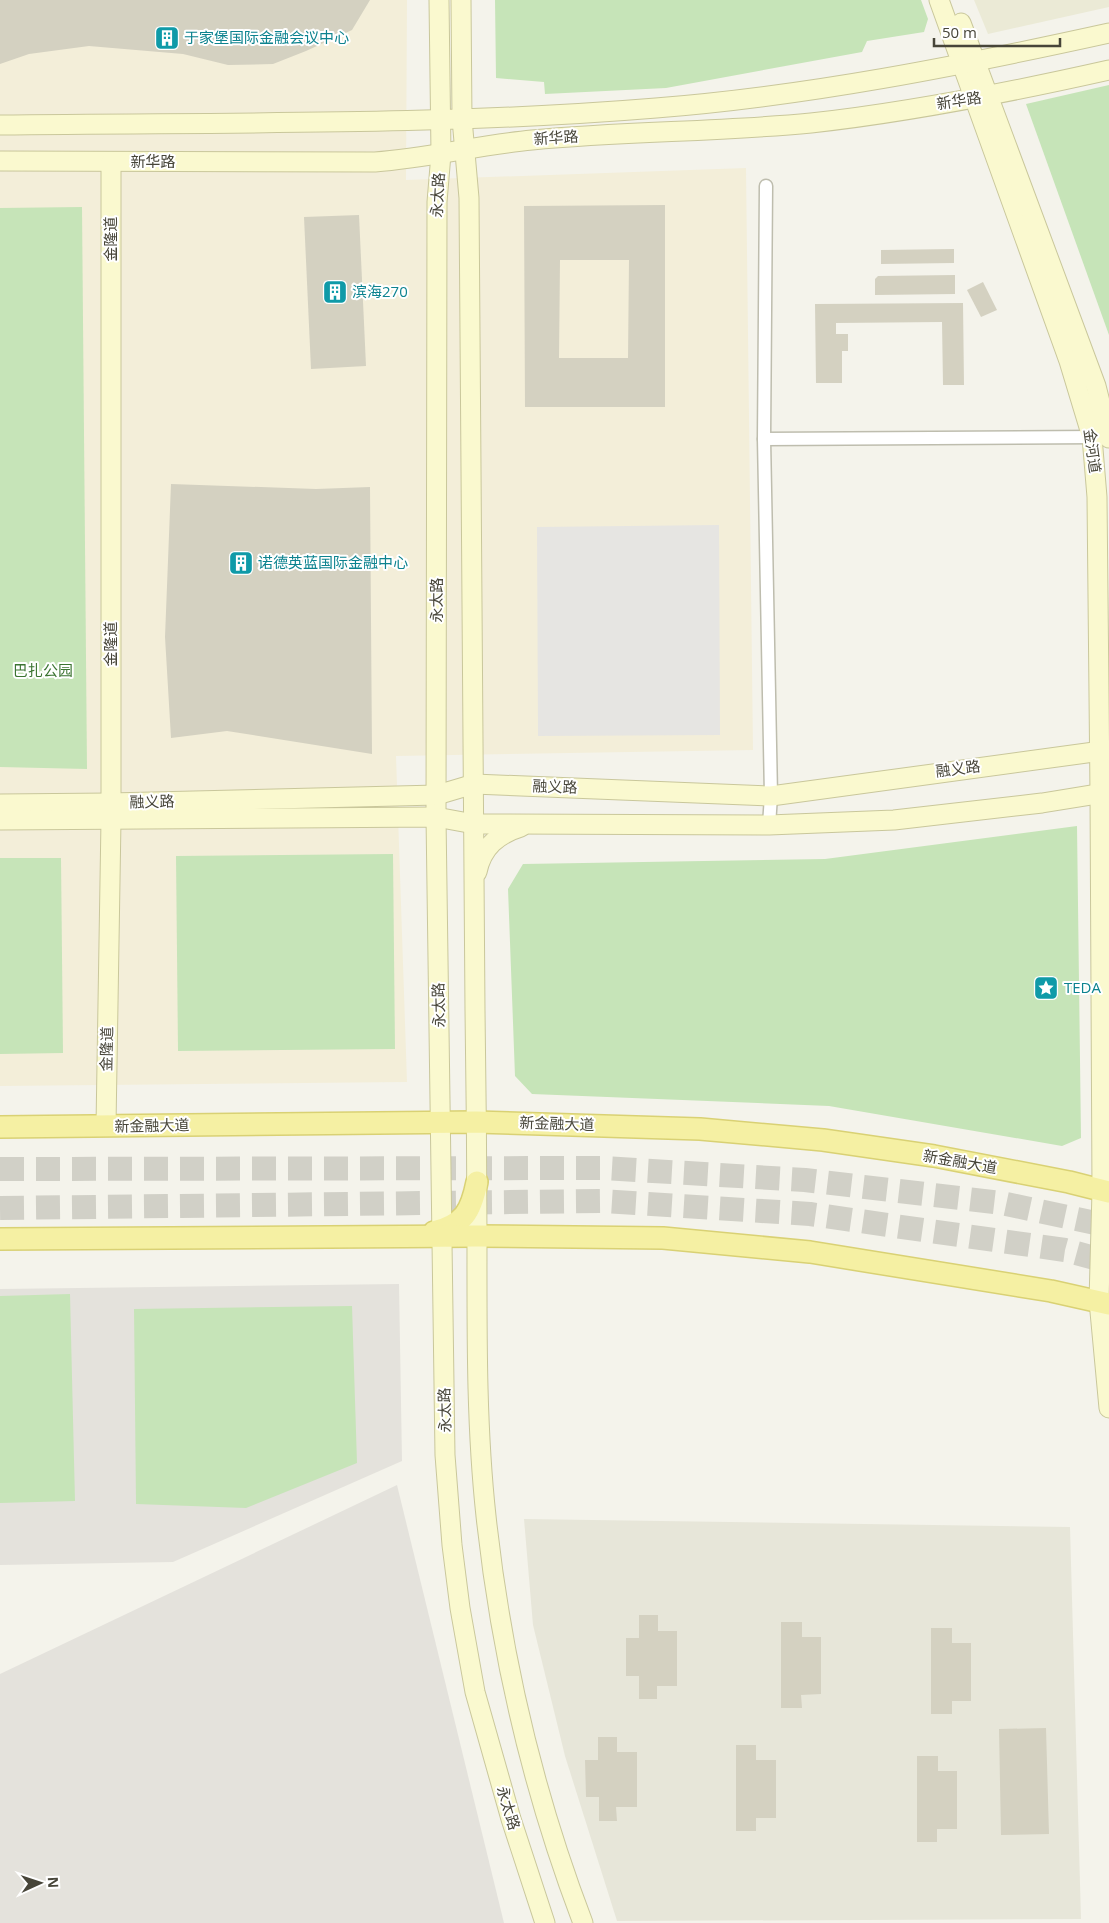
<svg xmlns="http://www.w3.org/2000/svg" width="1109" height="1923" viewBox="0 0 1109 1923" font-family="'Open Sans','Noto Sans SC',sans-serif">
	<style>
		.residential { fill: #e7e6d9 }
		.commercial { fill: #f3eed9 }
		.industrial { fill: #e4e2dc }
		.education { fill: #ebead6 }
		.green { fill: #c6e4b8 }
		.parking { fill: #e6e5e2 }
		.building { fill: #d4d1c1; fill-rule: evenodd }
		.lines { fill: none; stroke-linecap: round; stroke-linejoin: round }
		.highway-tunnel { stroke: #d1d0c7; stroke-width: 24; stroke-dasharray: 24 12; stroke-linecap: butt }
		.street-casing { stroke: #bebdae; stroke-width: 15 }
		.secondary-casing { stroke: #c9c79b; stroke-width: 21 }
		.primary-casing { stroke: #d9d174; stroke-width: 24 }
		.street { stroke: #fff; stroke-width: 12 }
		.secondary { stroke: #faf9cf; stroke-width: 19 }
		.primary { stroke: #f5f0a3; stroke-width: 21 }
		.labels { text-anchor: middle; stroke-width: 4; stroke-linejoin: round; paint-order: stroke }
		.culture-label { font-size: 15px; fill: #0d838f; stroke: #fff; text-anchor: start }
		.street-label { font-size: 15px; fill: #474539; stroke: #fff }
		.park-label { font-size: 15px; fill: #3c7432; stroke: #fff }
	</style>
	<rect width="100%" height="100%" fill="#f4f3eb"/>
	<path class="residential" d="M524 1519 1070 1527 1081 1919 617 1921 565 1756 533 1625Z"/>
	<path class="commercial" d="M0 0H407L406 180 746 168 753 750 396 756 407 1082 0 1086Z"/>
	<g class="industrial">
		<path d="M399 1284 402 1461 173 1562 0 1565V1289Z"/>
		<path d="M397 1485 504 1923H0V1674Z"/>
	</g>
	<path class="education" d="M974 0H1109V7L988 34Z"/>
	<g class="green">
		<path d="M495 0H921L928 19 924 32 867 41 862 52 666 88 545 94 544 82 496 78Z"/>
		<path d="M1109 85V335L1026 104Z"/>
		<path d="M82 207 87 769 0 767V208Z"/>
		<path d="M1077 826 1081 1138 1062 1146 829 1106 532 1094 515 1076 508 889 523 864 825 859Z"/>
		<path d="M393 854 395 1049 178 1051 176 856Z"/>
		<path d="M0 858H61L63 1053 0 1054Z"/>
		<path d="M70 1294 75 1501 0 1503V1296Z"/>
		<path d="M352 1306 357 1463 246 1508 136 1504 134 1309Z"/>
	</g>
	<path class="parking" d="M719 525 720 735 538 736 537 527Z"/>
	<g class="building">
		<path d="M0 0H370L352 30 306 51 273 64 228 65 183 54 89 46 29 54 0 64Z"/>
		<path d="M665 205V407H525L524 206ZM560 260H629L628 358H559Z"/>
		<path d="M359 215 366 366 311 369 304 217Z"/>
		<path d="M954 249V263L881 264V250Z"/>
		<path d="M955 275V294L875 295V279L878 276Z"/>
		<path d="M983 282 997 310 981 317 967 290Z"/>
		<path d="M963 303 964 385H943L942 322 836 323V334H848V351H842V383H816L815 304Z"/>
		<path d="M171 484 316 489 370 487 372 754 227 731 171 738 165 637Z"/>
		<path d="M639 1615H658V1631H677V1686H657V1699H639V1676H626V1638H639Z"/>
		<path d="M781 1622H802V1637H821V1694L801 1695 802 1708H781Z"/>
		<path d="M931 1628H952V1643H971V1701H952V1714H931Z"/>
		<path d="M1046 1728 1049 1834 1001 1835 999 1729Z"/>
		<path d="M598 1737H617V1752H637V1807H616L617 1821H599V1797H586L585 1760H598Z"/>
		<path d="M736 1745H756V1760H776V1818H756V1831H736Z"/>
		<path d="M917 1756H938V1771H957V1829H937V1842H917Z"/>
	</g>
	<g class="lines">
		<g class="highway-tunnel">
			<path d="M0 1169 602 1168 805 1180 1002 1203 1109 1226"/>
			<path d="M0 1208 602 1201 810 1214 1065 1250 1109 1262"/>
		</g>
		<defs>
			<g id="street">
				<path d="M766 186 764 439 1099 437"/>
				<path d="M764 439 771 796 769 825"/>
			</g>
			<g id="secondary">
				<path d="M439 0 441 154 437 202 436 817 445 1455 452 1545 460 1608 475 1692 511 1819 545 1923"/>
				<path d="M461 0 462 119 469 198C471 469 473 739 475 1010 476 1086 477 1161 477 1237 477 1330 476 1424 486 1516 501 1656 533 1792 583 1923"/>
				<path d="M939 0 1069 361 1092 437 1097 497 1100 794 1102 1191 1099 1301 1109 1408"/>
				<path d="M961 23 1096 386 1109 438"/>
				<path d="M0 125C218 122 438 126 656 108 808 96 959 66 1109 33"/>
				<path d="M0 161 375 162C428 158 479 145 532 140 625 131 718 132 811 123 912 112 1011 92 1109 70"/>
				<path d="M0 804 110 803 437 795 474 784 771 796 1109 750"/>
				<path d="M0 820 436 817 474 824 769 825 894 820 1042 803 1109 792"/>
				<path d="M477 872C482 847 498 834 521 827"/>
				<path d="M106 1126 111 820V162"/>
			</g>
			<g id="primary">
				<path d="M0 1127 476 1122 700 1129 823 1140 934 1156 1069 1182 1109 1192"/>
				<path d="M434 1232C464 1224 471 1212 477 1182"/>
				<path d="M0 1239 477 1236 663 1238 810 1252 1051 1291 1109 1304"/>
			</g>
		</defs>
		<use href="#street" class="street-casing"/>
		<use href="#secondary" class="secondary-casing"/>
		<use href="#primary" class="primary-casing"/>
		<use href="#street" class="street"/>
		<use href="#secondary" class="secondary"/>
		<use href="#primary" class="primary"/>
	</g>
	<defs>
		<symbol id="building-square" viewBox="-11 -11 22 22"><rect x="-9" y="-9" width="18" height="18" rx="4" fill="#0f9aa8" stroke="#fff"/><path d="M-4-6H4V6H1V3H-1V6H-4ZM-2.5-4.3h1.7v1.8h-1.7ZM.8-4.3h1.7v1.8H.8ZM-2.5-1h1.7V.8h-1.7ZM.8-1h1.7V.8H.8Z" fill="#fff"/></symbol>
		<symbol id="sight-square" viewBox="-11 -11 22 22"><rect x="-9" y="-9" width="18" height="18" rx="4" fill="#0f9aa8" stroke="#fff"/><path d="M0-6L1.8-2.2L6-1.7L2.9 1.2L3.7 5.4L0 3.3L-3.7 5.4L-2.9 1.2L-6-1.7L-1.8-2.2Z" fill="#fff"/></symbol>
	</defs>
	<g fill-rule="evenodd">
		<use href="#building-square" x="153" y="24" width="28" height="28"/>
		<use href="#building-square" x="321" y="278" width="28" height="28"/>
		<use href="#building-square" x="227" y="549" width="28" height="28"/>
		<use href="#sight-square" x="1032" y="974" width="28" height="28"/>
	</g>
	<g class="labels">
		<g class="culture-label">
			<text x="184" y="43">于家堡国际金融会议中心</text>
			<text x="352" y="297">滨海270</text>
			<text x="258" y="568">诺德英蓝国际金融中心</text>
			<text x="1064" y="993">TEDA</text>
		</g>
		<g class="street-label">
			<text transform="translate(959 101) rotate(-9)" y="5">新华路</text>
			<text transform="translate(556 138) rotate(-4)" y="5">新华路</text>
			<text x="153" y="167">新华路</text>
			<text transform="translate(438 195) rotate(-87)" y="5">永太路</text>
			<text transform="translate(111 239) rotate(-90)" y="5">金隆道</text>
			<text transform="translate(1092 451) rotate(82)" y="5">金河道</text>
			<text transform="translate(437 600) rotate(-90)" y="5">永太路</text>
			<text transform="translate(111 644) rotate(-90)" y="5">金隆道</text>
			<text transform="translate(958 769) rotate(-7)" y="5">融义路</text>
			<text transform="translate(555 787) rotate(2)" y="5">融义路</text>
			<text transform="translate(152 802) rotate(-1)" y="5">融义路</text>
			<text transform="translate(439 1005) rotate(-91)" y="5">永太路</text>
			<text transform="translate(107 1049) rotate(-89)" y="5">金隆道</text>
			<text transform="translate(557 1124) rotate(2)" y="5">新金融大道</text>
			<text transform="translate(152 1126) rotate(-1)" y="5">新金融大道</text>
			<text transform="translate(960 1162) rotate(10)" y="5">新金融大道</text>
			<text transform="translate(445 1410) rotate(-91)" y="5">永太路</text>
			<text transform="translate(508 1808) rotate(73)" y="5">永太路</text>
		</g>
		<g class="park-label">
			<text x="43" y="676">巴扎公园</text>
		</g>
	</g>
	<g transform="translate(40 1883) rotate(87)" stroke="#ffffff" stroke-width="4" paint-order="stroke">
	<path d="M0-4L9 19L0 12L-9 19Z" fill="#474539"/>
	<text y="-8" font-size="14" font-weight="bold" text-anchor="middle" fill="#474539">N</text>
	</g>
	<path d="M934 38v8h126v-8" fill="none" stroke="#474539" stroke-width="2.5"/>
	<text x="942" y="38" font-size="15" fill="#474539" stroke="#ffffff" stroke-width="4" paint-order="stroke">50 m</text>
</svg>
